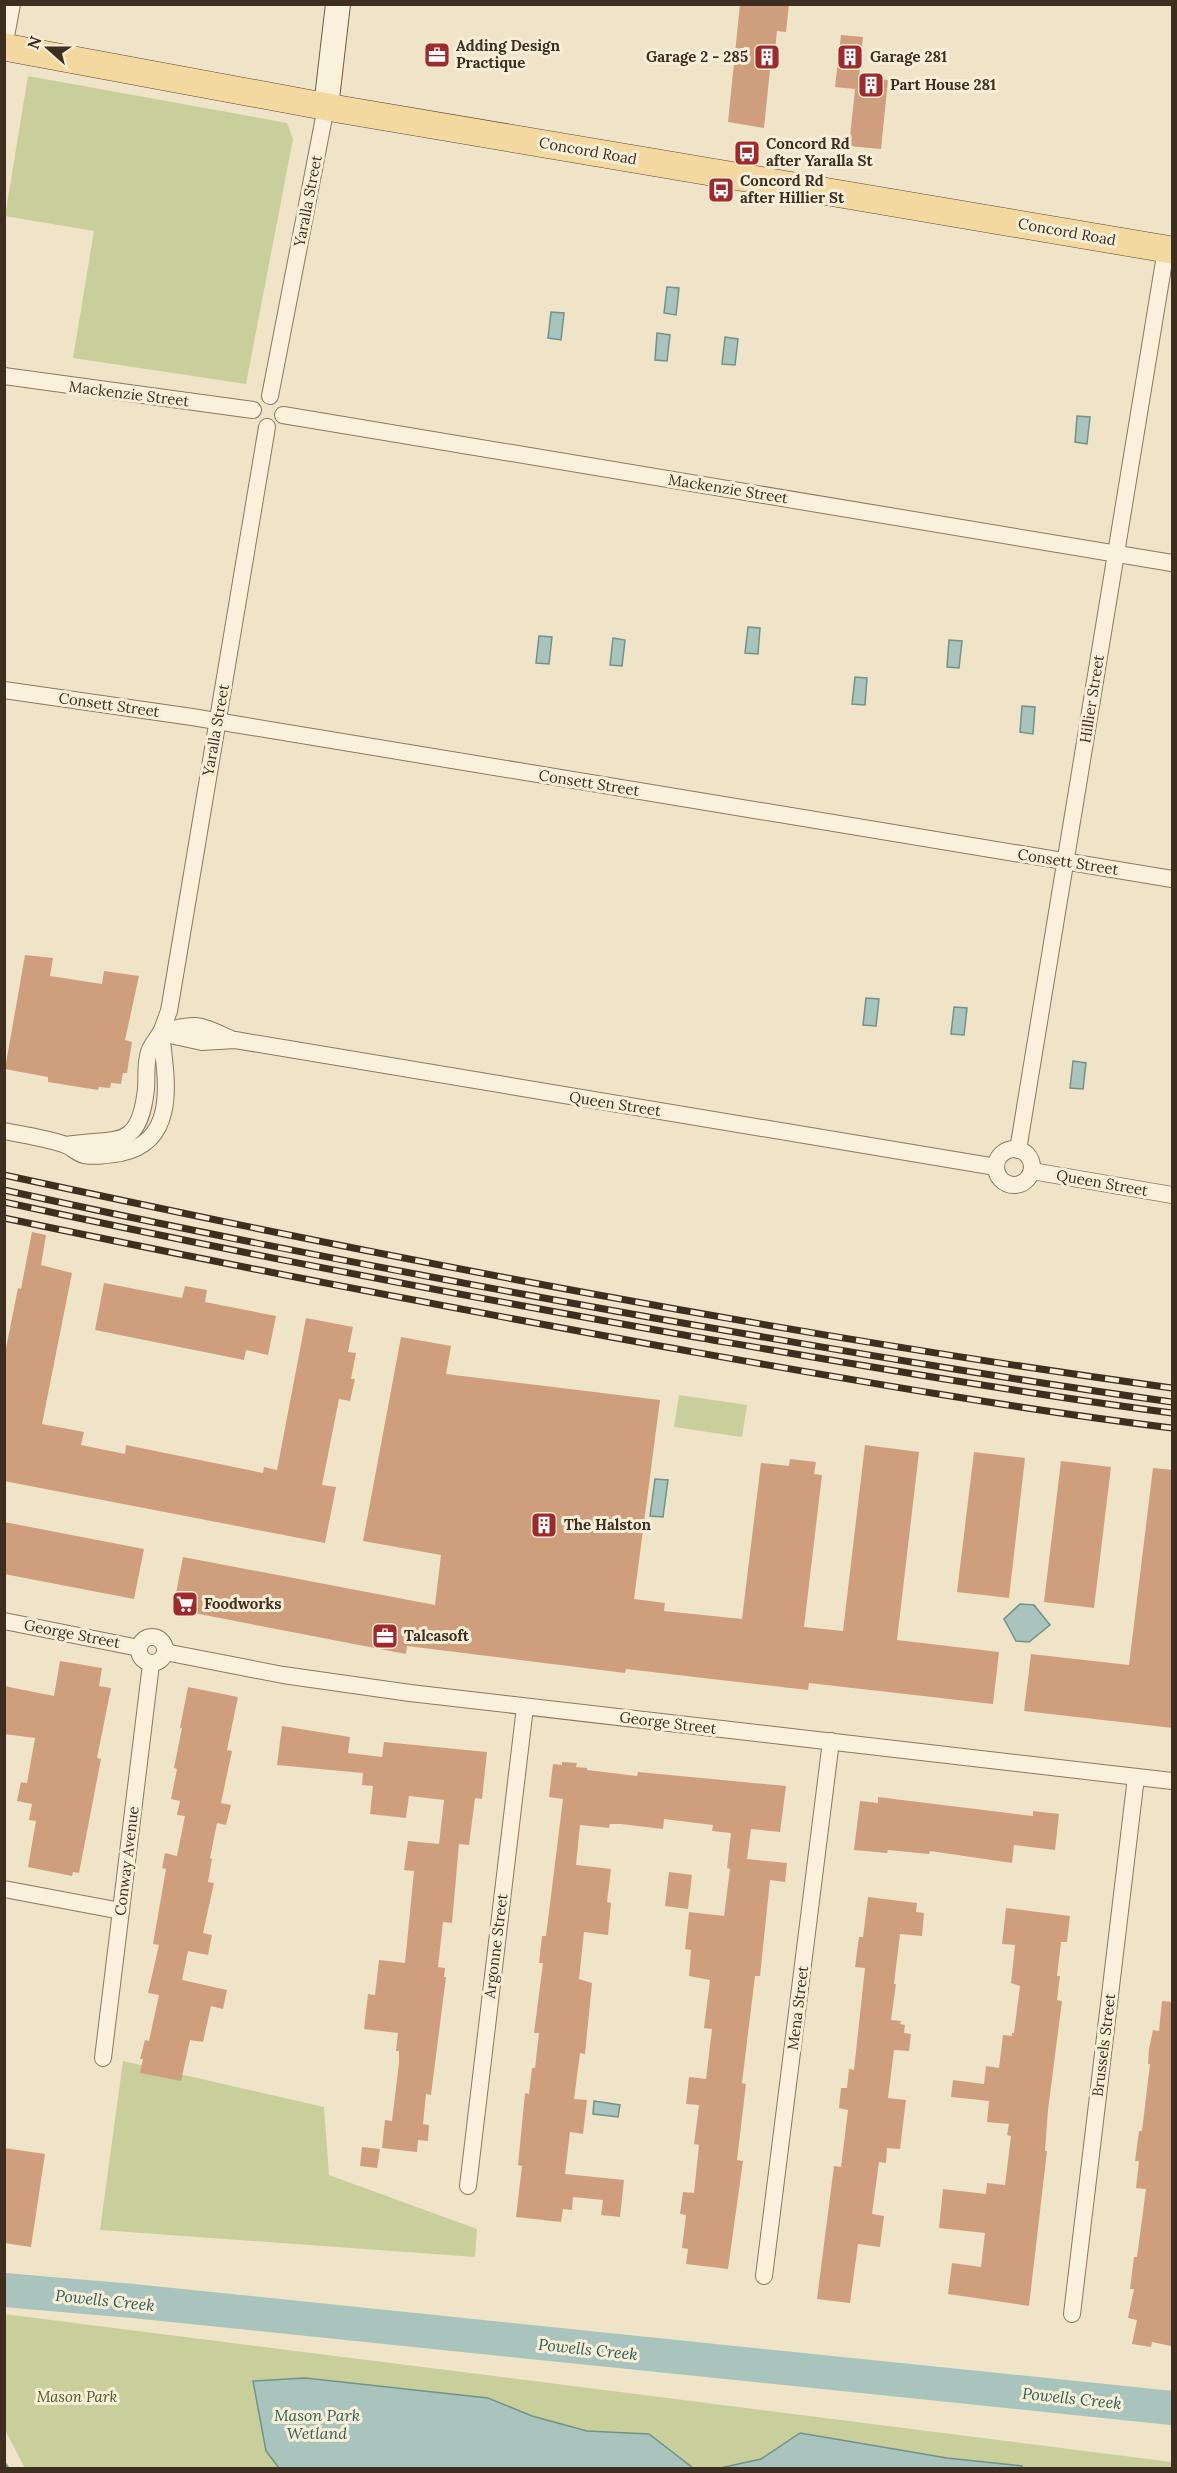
<svg xmlns="http://www.w3.org/2000/svg" width="1177" height="2473" viewBox="0 0 1177 2473" font-family="Lora,serif">
	<style>
		.green { fill: #c9cf9b }
		.water { fill: #a9c4bc; stroke: #6f938a; stroke-width: 1.5 }
		.lines { fill: none; stroke-linecap: round; stroke-linejoin: round }
		.stream { stroke: #6f938a; stroke-width: 6 }
		.river { stroke: #a9c4bc; stroke-width: 34 }
		.building { fill: #cf9f7d }
		.street-casing { stroke: #8d765c; stroke-width: 18 }
		.secondary-casing { stroke: #6f573f; stroke-width: 26 }
		.primary-casing { stroke: #5b4430; stroke-width: 28 }
		.street { stroke: #faf1dc; stroke-width: 16 }
		.secondary { stroke: #faf1dc; stroke-width: 24 }
		.primary { stroke: #f3d9a0; stroke-width: 27 }
		.rail-casing { stroke: #3d2e20; stroke-width: 7 }
		.rail { stroke: #f7eed8; stroke-width: 4.5; stroke-dasharray: 14; stroke-linecap: butt }
		.labels { text-anchor: middle; stroke-width: 6; stroke-linejoin: round; paint-order: stroke }
		.poi-label { font-size: 15px; font-weight: bold; fill: #3d2e20; stroke: #f7eed8; text-anchor: start }
		.street-label { font-size: 15px; fill: #3d2e20; stroke: #f7eed8 }
		.park-label { font-size: 15px; font-style: italic; fill: #4d5a26; stroke: #f7eed8 }
		.water-label { font-size: 16px; font-style: italic; fill: #2f5d5a; stroke: #f7eed8 }
	</style>
	<rect width="100%" height="100%" fill="#f0e4c8"/>
	<g class="green">
		<path d="M28 76 287 123 293 139 246 384 73 358 94 231 5 216Z"/>
		<path d="M679 1395 747 1405 742 1437 674 1427Z"/>
		<path d="M123 2061 324 2107 329 2175 477 2229 475 2257 100 2230Z"/>
		<path d="M4 2314 1172 2462V2468H25L5 2430Z"/>
	</g>
	<g class="water">
		<path d="M667 287 679 288 676 315 664 313Z"/>
		<path d="M551 312 564 313 561 340 548 338Z"/>
		<path d="M657 333 670 335 667 361 655 360Z"/>
		<path d="M725 337 738 339 735 365 722 364Z"/>
		<path d="M1077 416 1090 417 1087 444 1075 442Z"/>
		<path d="M748 627 760 628 758 654 745 653Z"/>
		<path d="M539 636 552 637 549 664 536 663Z"/>
		<path d="M613 638 625 640 622 666 610 665Z"/>
		<path d="M949 640 962 641 959 668 947 667Z"/>
		<path d="M855 677 867 678 865 705 852 704Z"/>
		<path d="M1022 706 1035 707 1033 734 1020 732Z"/>
		<path d="M866 998 879 999 876 1026 863 1025Z"/>
		<path d="M954 1007 967 1008 964 1035 951 1034Z"/>
		<path d="M1073 1061 1086 1063 1083 1089 1070 1088Z"/>
		<path d="M655 1479 668 1480 663 1517 650 1516Z"/>
		<path d="M1020 1604 1034 1605 1050 1625 1029 1642 1016 1641 1004 1619Z"/>
		<path d="M594 2101 620 2105 618 2117 593 2114Z"/>
		<path d="M305 2378 488 2398 532 2416 587 2431 649 2434 693 2468H279L266 2451 253 2381Z"/>
		<path d="M800 2433 947 2458 1022 2466V2468H720L761 2459Z"/>
	</g>
	<g class="lines">
		<path class="stream" d="M4 2465 6 2468"/>
		<path class="river" d="M4 2290 133 2301 1172 2408"/>
	</g>
	<g class="building">
		<path d="M740 4H789L786 32 777 31 773 70H770L764 128 728 122Z"/>
		<path d="M841 35 863 37 859 77 888 80 881 149 849 146 855 89 835 87Z"/>
		<path d="M25 955 53 958 50 976 102 984 104 971 139 976 125 1040 132 1042 127 1073H123L121 1084 111 1083 110 1088 99 1087 98 1090 48 1082V1077L5 1069Z"/>
		<path d="M32 1232 46 1235 41 1265 72 1273 42 1424 84 1432 81 1445 125 1454 126 1445 263 1473 264 1467 277 1470 306 1318 353 1327 348 1352 356 1353 351 1379H355L350 1401 339 1399 322 1485 336 1487 325 1543 4 1481V1358L18 1288 21 1289Z"/>
		<path d="M104 1283 182 1298 185 1286 207 1290 205 1302 276 1316 268 1355 246 1350 244 1360 95 1330Z"/>
		<path d="M401 1337 451 1346 446 1374 660 1400 634 1599 665 1603 664 1611 742 1619 761 1463 789 1466 790 1459 816 1462 814 1474 822 1475 804 1627 843 1631 865 1445 919 1452 897 1640 999 1652 993 1704 809 1683 808 1690 626 1669 625 1673 407 1646 406 1654 173 1609 183 1557 435 1605 441 1555 363 1541Z"/>
		<path d="M974 1452 1025 1458 1009 1598 957 1592Z"/>
		<path d="M1061 1461 1111 1467 1094 1608 1044 1602Z"/>
		<path d="M1153 1468 1173 1470V1728L1024 1711 1031 1654 1129 1665Z"/>
		<path d="M4 1522 144 1549 134 1599 4 1574Z"/>
		<path d="M60 1661 102 1668 99 1686 111 1688 97 1758 101 1759 79 1873 73 1872 72 1876 28 1867 36 1821 29 1820 32 1804 17 1801 21 1782 27 1783 35 1738 4 1734V1686L54 1696Z"/>
		<path d="M188 1687 238 1697 227 1750 232 1751 221 1803 231 1805 226 1825 217 1823 210 1858 212 1859 208 1882 214 1883 203 1933 212 1935 208 1955 188 1951 182 1980 227 1990 223 2009 211 2006 203 2042 190 2040 181 2081 140 2073 143 2059H140L145 2040 149 2041 159 1995 148 1993 159 1945 153 1944 166 1869 162 1868 165 1853 177 1856 185 1816 177 1815 180 1801 171 1799 177 1769 174 1768 182 1728H180Z"/>
		<path d="M282 1726 350 1737 348 1753 382 1757 384 1742 487 1752 482 1799 475 1798 469 1845 459 1844 452 1923 443 1922 438 1967 445 1968 444 1977H446L431 2095 426 2094 423 2124 429 2125 428 2141 418 2140 417 2152 382 2148 385 2120 392 2121 399 2063V2051H396L398 2033 364 2029 368 1994 375 1995 379 1960 405 1963 414 1871 404 1870 408 1841 439 1844 444 1800 409 1796 406 1818 370 1814 373 1786 362 1785 363 1773 277 1765Z"/>
		<path d="M562 1762 577 1763 576 1767 587 1768V1770L637 1776 638 1772 786 1786 780 1832 751 1829 747 1859 787 1863 785 1882 770 1880 760 1976H755L742 2083 746 2084 737 2160 743 2161 728 2269 686 2264 688 2249 682 2248 686 2215 680 2214 683 2192 694 2193 699 2145 694 2144 699 2105 686 2104 689 2077 706 2079 712 2029 704 2028 710 1980 689 1976 691 1950 685 1949 689 1912 724 1916 730 1869 727 1868 731 1833 712 1831 713 1825 664 1819 663 1829 621 1824H610L609 1828 580 1825 576 1865 611 1869 607 1902 611 1903 608 1935 584 1932 579 1979 592 1983 585 2054 580 2053 574 2099 587 2100 583 2134 570 2132 565 2174 624 2180 620 2217 601 2215 603 2200 573 2197 572 2210 563 2209 561 2222 516 2217 522 2166 518 2165 525 2093 529 2094 532 2068H535L539 2033H534L543 1963H539L542 1936H546L563 1799 549 1797 553 1764 562 1765Z"/>
		<path d="M878 1797 1033 1816V1811L1059 1814 1055 1850 1014 1845 1012 1863 930 1851 929 1854 888 1850 887 1853 854 1850 860 1801 878 1803Z"/>
		<path d="M669 1872 692 1875 688 1909 665 1906Z"/>
		<path d="M868 1897 917 1903 916 1912 924 1913 922 1936 900 1934 894 1984H896L891 2020 901 2021 900 2024 905 2025 904 2033 911 2034 909 2051 894 2050 888 2098 906 2100 900 2149 887 2148 886 2163 879 2162 872 2214 884 2216 880 2247 858 2244 850 2303 817 2299 834 2166 841 2167 848 2110 839 2108 841 2088H847L849 2069 854 2070 865 1968 855 1967 859 1937H863Z"/>
		<path d="M1006 1908 1070 1916 1067 1942H1061L1057 1976H1060L1057 2000 1062 2001 1048 2110 1045 2151H1047L1029 2306 948 2294 952 2263 981 2267 985 2233 939 2228 943 2189 986 2194 987 2183 1005 2185 1011 2136 1007 2135 1009 2124 987 2122 989 2101 951 2097 953 2080 984 2084 986 2066 999 2068 1003 2035 1012 2036V2033H1014L1020 1986 1011 1983 1015 1945 1002 1944Z"/>
		<path d="M1162 2001 1173 2002V2336L1171 2346 1152 2342 1151 2347 1132 2344 1137 2320 1128 2318 1134 2289H1130L1134 2257H1137L1146 2189 1136 2188 1139 2161H1135L1139 2131H1142L1150 2064H1148L1149 2049 1153 2030 1159 2031Z"/>
		<path d="M362 2147 380 2149 377 2168 360 2166Z"/>
		<path d="M4 2148 45 2154 31 2247 4 2243Z"/>
	</g>
	<g class="lines">
		<defs>
			<g id="street">
				<path d="M4 47 12 4"/>
				<path d="M4 376 253 410"/>
				<path d="M270 396 326 107"/>
				<path d="M283 415 1172 563"/>
				<path d="M4 690 192 717 1172 879"/>
				<path d="M161 1032C197 1022 198 1024 231 1039"/>
				<path d="M161 1033 202 1042 235 1040 996 1167"/>
				<path d="M4 1131C24 1135 45 1138 63 1144 71 1146 76 1153 84 1155 96 1157 108 1155 121 1153 179 1141 166 1078 161 1033"/>
				<path d="M66 1145C116 1137 139 1152 146 1089 147 1077 145 1064 149 1052 151 1045 157 1039 161 1032 164 1026 166 1018 169 1011L267 427"/>
				<circle cx="1014" cy="1167" r="18"/>
				<path d="M1018 1150 1166 249"/>
				<path d="M1032 1171 1172 1195"/>
				<path d="M4 1621 139 1648"/>
				<circle cx="152" cy="1650" r="13"/>
				<path d="M165 1652 283 1675 410 1693 1172 1781"/>
				<path d="M4 1889 121 1911"/>
				<path d="M103 2058 151 1664"/>
				<path d="M468 2186 525 1707"/>
				<path d="M764 2276 831 1741"/>
				<path d="M1072 2314 1136 1777"/>
			</g>
			<path id="secondary" d="M326 107 338 4"/>
			<path id="primary" d="M4 47 344 110 1172 250"/>
		</defs>
		<use href="#street" class="street-casing"/>
		<use href="#secondary" class="secondary-casing"/>
		<use href="#primary" class="primary-casing"/>
		<use href="#street" class="street"/>
		<use href="#secondary" class="secondary"/>
		<use href="#primary" class="primary"/>
		<defs>
			<g id="rail">
				<path d="M4 1175C391 1259 780 1334 1172 1388"/>
				<path d="M4 1190C220 1238 437 1279 654 1318 826 1348 999 1378 1172 1402"/>
				<path d="M4 1202C228 1251 453 1294 678 1334 842 1362 1007 1391 1172 1413"/>
				<path d="M4 1218C223 1264 441 1306 660 1346 830 1376 1001 1407 1172 1428"/>
			</g>
		</defs>
		<use href="#rail" class="rail-casing"/>
		<use href="#rail" class="rail"/>
	</g>
	<defs>
		<symbol id="office-square" viewBox="-11 -11 22 22"><rect x="-9" y="-9" width="18" height="18" rx="4" fill="#9e2a2b" stroke="#f7eed8"/><path d="M-6-3h4V-5.5h4V-3h4V5H-6ZM-1-4.5V-3h2v-1.5ZM-6 0V1H6V0Z" fill="#fff"/></symbol>
		<symbol id="building-square" viewBox="-11 -11 22 22"><rect x="-9" y="-9" width="18" height="18" rx="4" fill="#9e2a2b" stroke="#f7eed8"/><path d="M-4-6H4V6H1V3H-1V6H-4ZM-2.5-4.3h1.7v1.8h-1.7ZM.8-4.3h1.7v1.8H.8ZM-2.5-1h1.7V.8h-1.7ZM.8-1h1.7V.8H.8Z" fill="#fff"/></symbol>
		<symbol id="bus-square" viewBox="-11 -11 22 22"><rect x="-9" y="-9" width="18" height="18" rx="4" fill="#9e2a2b" stroke="#f7eed8"/><path d="M-5-6H5V4H4V6H2V4H-2V6H-4V4H-5ZM-3.5-4V0h7V-4ZM-3.5 1.2v1.5H-2V1.2ZM2 1.2v1.5H3.5V1.2Z" fill="#fff"/></symbol>
		<symbol id="supermarket-square" viewBox="-11 -11 22 22"><rect x="-9" y="-9" width="18" height="18" rx="4" fill="#9e2a2b" stroke="#f7eed8"/><path d="M-6-5.5h2.5l.6 2H6L4.5 2H-2.5L-4.4-4H-6ZM-1.5 3.2a1.3 1.3 0 1 0 .1 0ZM3 3.2a1.3 1.3 0 1 0 .1 0Z" fill="#fff"/></symbol>
	</defs>
	<g fill-rule="evenodd">
		<use href="#office-square" x="422" y="40" width="30" height="30"/>
		<use href="#building-square" x="752" y="42" width="30" height="30"/>
		<use href="#building-square" x="835" y="42" width="30" height="30"/>
		<use href="#building-square" x="856" y="70" width="30" height="30"/>
		<use href="#bus-square" x="732" y="138" width="30" height="30"/>
		<use href="#bus-square" x="706" y="175" width="30" height="30"/>
		<use href="#building-square" x="529" y="1510" width="30" height="30"/>
		<use href="#supermarket-square" x="170" y="1589" width="30" height="30"/>
		<use href="#office-square" x="370" y="1621" width="30" height="30"/>
	</g>
	<g class="labels">
		<g class="poi-label">
			<text x="456" y="51">Adding Design<tspan x="456" dy="17">Practique</tspan></text>
			<text x="748" y="62" text-anchor="end">Garage 2 - 285</text>
			<text x="870" y="62">Garage 281</text>
			<text x="890" y="90">Part House 281</text>
			<text x="766" y="149">Concord Rd<tspan x="766" dy="17">after Yaralla St</tspan></text>
			<text x="740" y="186">Concord Rd<tspan x="740" dy="17">after Hillier St</tspan></text>
			<text x="564" y="1530">The Halston</text>
			<text x="204" y="1609">Foodworks</text>
			<text x="404" y="1641">Talcasoft</text>
		</g>
		<g class="street-label">
			<text transform="translate(588 151) rotate(10)" y="5">Concord Road</text>
			<text transform="translate(308 201) rotate(-79)" y="5">Yaralla Street</text>
			<text transform="translate(1067 232) rotate(10)" y="5">Concord Road</text>
			<text transform="translate(129 394) rotate(7)" y="5">Mackenzie Street</text>
			<text transform="translate(728 489) rotate(9)" y="5">Mackenzie Street</text>
			<text transform="translate(1092 699) rotate(-81)" y="5">Hillier Street</text>
			<text transform="translate(109 705) rotate(8)" y="5">Consett Street</text>
			<text transform="translate(216 730) rotate(-80)" y="5">Yaralla Street</text>
			<text transform="translate(589 783) rotate(9)" y="5">Consett Street</text>
			<text transform="translate(1068 862) rotate(9)" y="5">Consett Street</text>
			<text transform="translate(615 1104) rotate(9)" y="5">Queen Street</text>
			<text transform="translate(1102 1183) rotate(10)" y="5">Queen Street</text>
			<text transform="translate(72 1634) rotate(11)" y="5">George Street</text>
			<text transform="translate(668 1723) rotate(7)" y="5">George Street</text>
			<text transform="translate(127 1861) rotate(-83)" y="5">Conway Avenue</text>
			<text transform="translate(496 1946) rotate(-83)" y="5">Argonne Street</text>
			<text transform="translate(798 2008) rotate(-83)" y="5">Mena Street</text>
			<text transform="translate(1104 2045) rotate(-83)" y="5">Brussels Street</text>
		</g>
		<g class="park-label">
			<text x="77" y="2402">Mason Park</text>
		</g>
		<g class="water-label">
			<text transform="translate(105 2300) rotate(6)" y="6">Powells Creek</text>
			<text transform="translate(588 2349) rotate(6)" y="6">Powells Creek</text>
			<text transform="translate(1072 2398) rotate(6)" y="6">Powells Creek</text>
			<text x="317" y="2421">Mason Park<tspan x="317" dy="18">Wetland</tspan></text>
		</g>
	</g>
	<rect width="1177" height="2473" fill="none" stroke="#3d2e20" stroke-width="12"/>
	<g transform="translate(48 48) rotate(291)" stroke="#f7eed8" stroke-width="4.5" paint-order="stroke">
	<path d="M0-4.5L10 22L0 15L-10 22Z" fill="#3d2e20"/>
	<text y="-9" font-size="16" font-weight="bold" text-anchor="middle" fill="#3d2e20">N</text>
	</g>
</svg>
